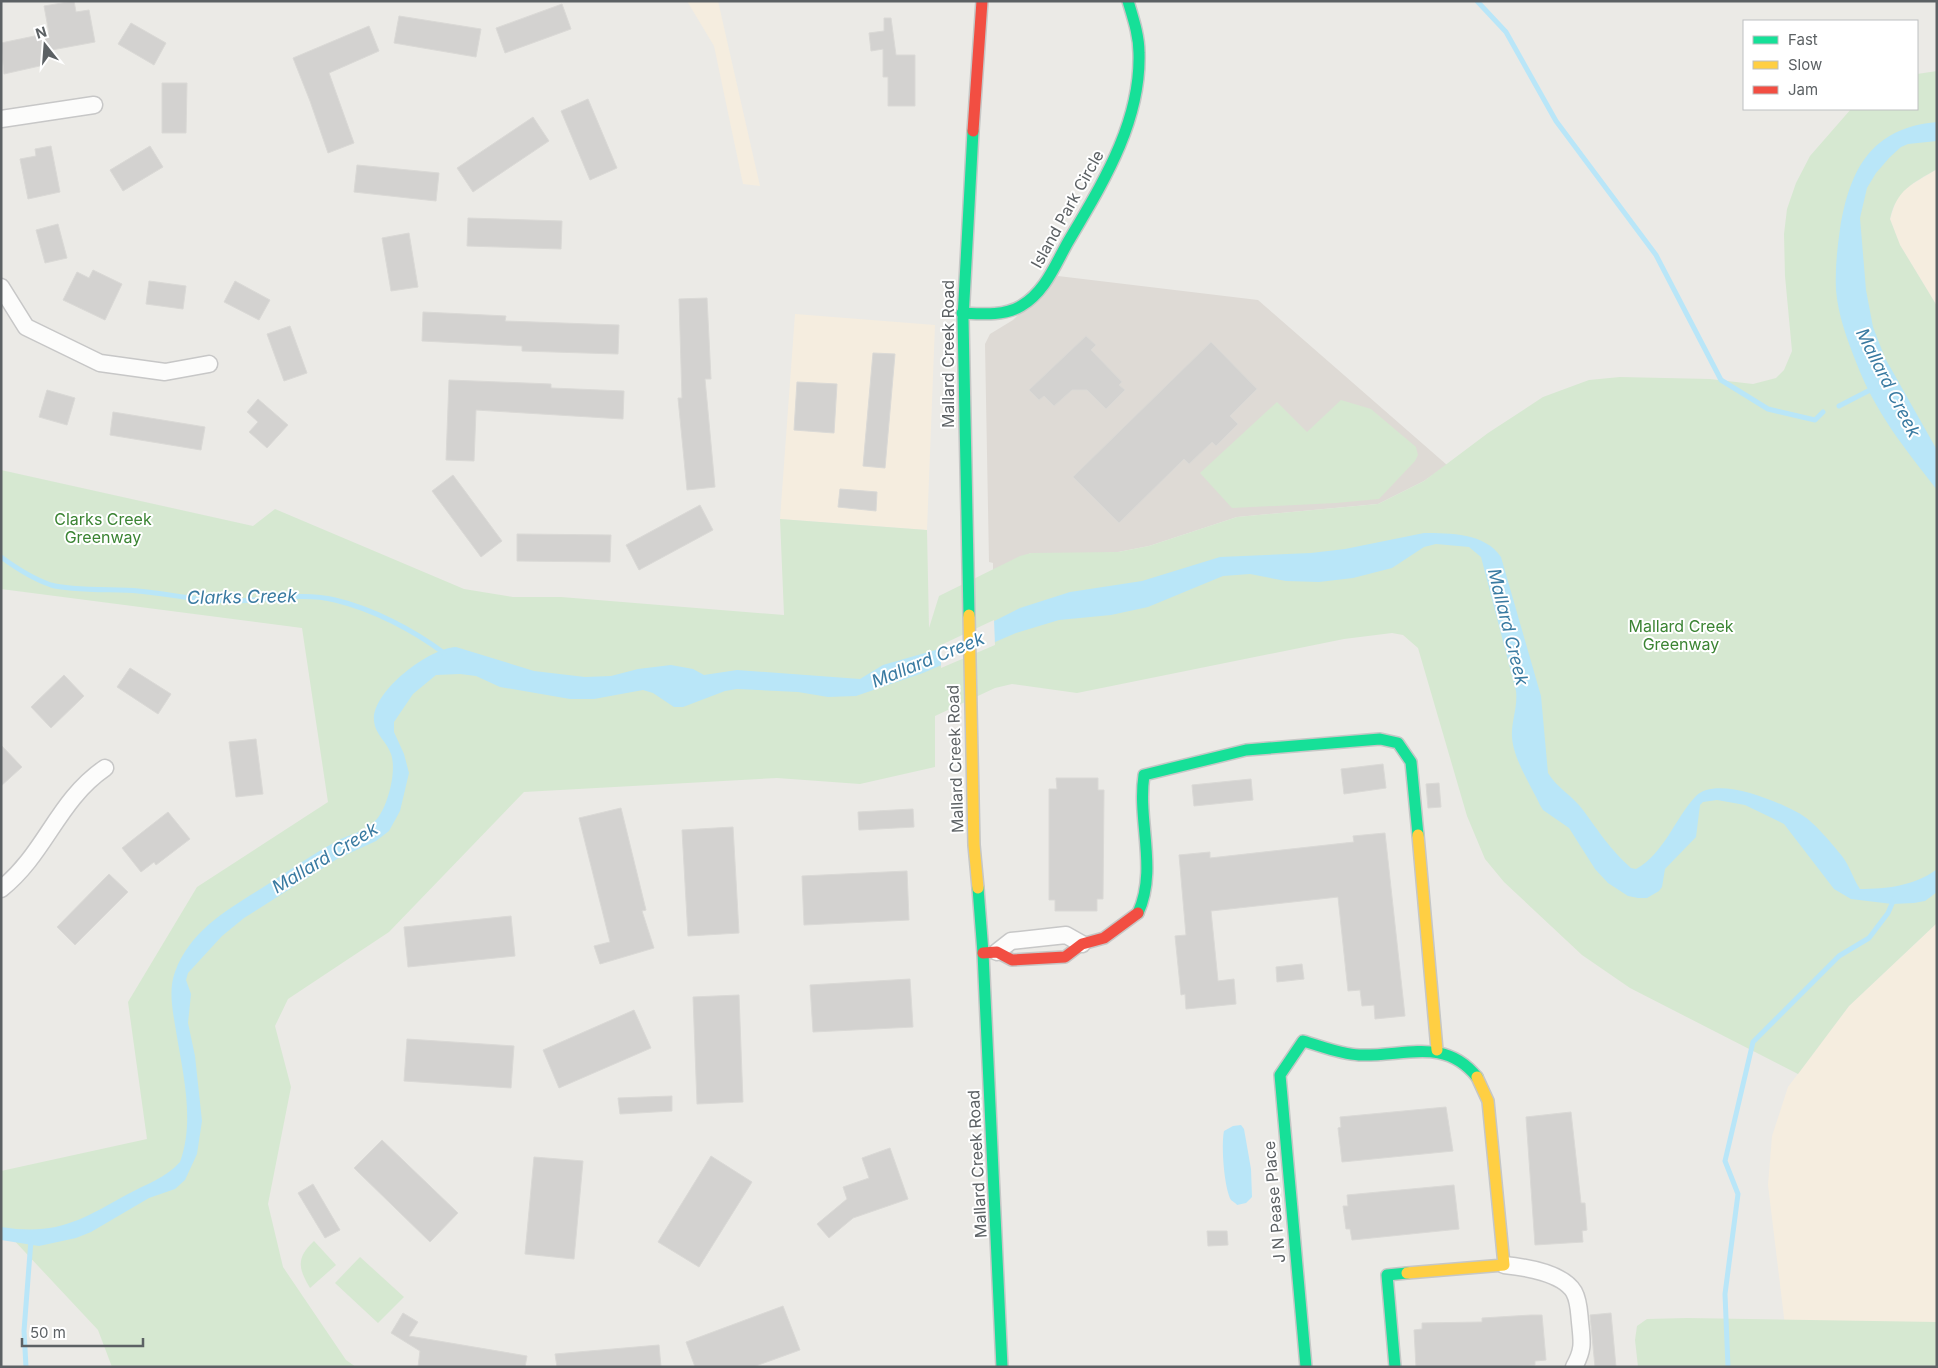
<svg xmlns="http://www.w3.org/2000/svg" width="1938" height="1368" viewBox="0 0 1938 1368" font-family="Inter,sans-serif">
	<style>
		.commercial { fill: #f5eddf }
		.education { fill: #dedad5 }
		.green { fill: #d6e8d1 }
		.water { fill: #b9e6f8 }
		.pier { fill: #ebeae6 }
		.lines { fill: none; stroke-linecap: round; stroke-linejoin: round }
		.stream { stroke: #b9e6f8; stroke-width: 5 }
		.building { fill: #d3d2d0; stroke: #dad9d6 }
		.street-casing { stroke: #c7c7c7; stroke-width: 19 }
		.fast-casing { stroke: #c6c7c6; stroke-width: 14 }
		.slow-casing { stroke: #c6c7c6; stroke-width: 14 }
		.jam-casing { stroke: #c6c7c6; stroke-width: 14 }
		.street { stroke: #fcfcfb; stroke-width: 16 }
		.fast { stroke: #16e098; stroke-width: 11 }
		.slow { stroke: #ffcf43; stroke-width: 11 }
		.jam { stroke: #f24e42; stroke-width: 11 }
		.labels { text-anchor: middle; stroke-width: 4; stroke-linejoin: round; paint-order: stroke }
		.street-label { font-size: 16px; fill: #5c6164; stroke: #fff }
		.park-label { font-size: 16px; fill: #3b8433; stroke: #fff }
		.water-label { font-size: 18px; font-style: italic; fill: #397aa1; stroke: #fff }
	</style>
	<rect width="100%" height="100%" fill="#ebeae6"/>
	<g class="commercial">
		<path d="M687 1H718L760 186 743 184 714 46Z"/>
		<path d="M1937 169V306L1900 245 1890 219 1898 195 1911 185Z"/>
		<path d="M795 314 935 325 927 530 780 519Z"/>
		<path d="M1937 923V1367H1790L1768 1185 1772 1136 1788 1087 1849 1006Z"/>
	</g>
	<path class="education" d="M1058 276 1258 300 1447 465 1424 481 1378 504 1237 517 1149 546 1118 552 1089 554 1031 553 993 570V563L989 562 985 344 990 334 1013 320Z"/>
	<g class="green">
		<path d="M1937 71V169C1912 184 1897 189 1890 219L1900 245 1937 306V923L1849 1006 1798 1074 1630 988 1582 955 1504 882 1485 859 1467 816 1418 648 1403 635 1392 633 1344 639 1077 693 1012 684 995 688 935 716V767L860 784 777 778 524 792 389 932 288 999 275 1026 291 1087 268 1204 283 1267 346 1360 356 1367H112L98 1330 10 1236 1 1234V1171L147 1139 128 1002 197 887 328 802 302 628 1 589V470L253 526 275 509 464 589 513 597H561L784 615 780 519 927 530 929 628 939 596 1020 556 1031 553 1118 552 1149 546 1237 517 1378 504 1424 481 1488 433 1543 397 1589 380 1620 377 1710 379 1753 384 1776 378 1784 370 1792 351 1785 276 1784 234 1787 209 1796 183 1810 156 1851 109H1917V74Z"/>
		<path d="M1341 400 1371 409 1416 447 1418 455 1415 461 1379 499 1336 503 1232 508 1200 473 1277 402 1307 432Z"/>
		<path d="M314 1241 336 1265 310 1288C298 1268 296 1258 314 1241Z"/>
		<path d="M360 1257 404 1297 378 1323 335 1283Z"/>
		<path d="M1687 1318 1937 1322V1367H1638L1635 1340 1637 1326 1647 1319Z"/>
	</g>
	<g class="water">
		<path d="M1937 122V141L1908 144 1901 147 1890 157 1876 173 1867 188 1860 218 1866 290 1873 327 1885 358 1937 450V490C1904 447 1876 414 1856 362 1847 339 1838 315 1836 290 1835 270 1837 249 1840 229 1850 169 1871 128 1937 122Z"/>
		<path d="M1424 533C1450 533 1485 533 1501 557L1541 696 1548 773C1557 788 1573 796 1583 810 1600 833 1609 848 1631 868L1636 869C1664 854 1675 818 1696 796 1717 775 1780 802 1802 815 1815 823 1833 845 1842 856 1850 866 1853 879 1860 889 1887 889 1913 886 1936 870L1937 864V892L1925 901 1914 903 1892 904 1851 899 1834 889 1784 824 1774 819 1745 805 1717 800 1703 802 1700 805 1696 837 1665 869 1662 887 1659 891 1647 898H1638L1628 896 1608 883 1595 869 1569 828 1543 810 1540 805C1531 786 1513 758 1512 737 1511 722 1518 707 1516 691L1481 557 1469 547 1436 544 1424 547 1392 568 1353 578 1319 582 1286 581 1250 574 1223 576 1148 607 1111 615 1059 620 1016 633 923 673 856 696 828 697 798 692 737 689 725 691 683 707H674L653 693 643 690 594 699H570L500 687 476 676 460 674 436 675 413 694 394 722V732L404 754 409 773 400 811 389 831 376 841 337 859 244 918 222 936 188 973 186 980 191 994 188 1023 195 1056 202 1121 197 1154 185 1180 175 1189 149 1198 91 1232 76 1238 39 1246 1 1240V1227C57 1236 81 1220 128 1194 146 1184 166 1178 180 1162 195 1121 183 1074 176 1031 173 1012 168 991 175 972 192 926 235 906 273 881 294 867 315 853 337 841 350 834 367 831 377 819 388 805 397 771 391 754 387 742 375 734 374 721 371 692 429 648 456 647L534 671 585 677 611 676 638 669 671 665 693 669 704 675 737 670 860 679 883 665 939 649 1020 608 1070 592 1142 581 1220 557 1311 553 1345 549Z"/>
		<path d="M1241 1125 1244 1129 1251 1169 1252 1197 1246 1203 1237 1205C1237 1204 1232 1201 1231 1200 1224 1188 1221 1144 1224 1131L1233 1126Z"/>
	</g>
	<path class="pier" d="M994 620 995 645 941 668V645Z"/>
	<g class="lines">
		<g class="stream">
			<path d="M1477 1 1506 32 1556 121 1656 255 1721 380 1768 409 1815 420 1823 412"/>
			<path d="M1839 406 1874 388"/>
			<path d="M1 557C16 568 33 579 51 585 72 591 114 589 138 591 172 594 201 602 236 601 269 600 303 592 335 600 373 609 413 630 444 653"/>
			<path d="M26 1367 24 1331 31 1240"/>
			<path d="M1728 1367 1725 1294 1738 1194 1725 1161 1753 1042 1839 956 1869 938 1888 913 1894 899"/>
		</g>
	</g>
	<g class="building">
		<path d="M74 1 76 12 89 10 95 42 41 52 44 65 4 74 1 43 49 33 44 6Z"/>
		<path d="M562 4 571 29 505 53 496 28Z"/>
		<path d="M399 16 481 29 476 57 394 43Z"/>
		<path d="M884 18H891L896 55H915V106H888V77H883V49L871 51 869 33 884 31Z"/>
		<path d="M131 23 166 43 154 65 118 44Z"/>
		<path d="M369 26 379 51 329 73 354 143 328 153 310 101 293 58Z"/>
		<path d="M162 83H187L186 133H162Z"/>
		<path d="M588 99 617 168 590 180 561 111Z"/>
		<path d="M533 117 549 141 473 192 457 168Z"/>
		<path d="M51 146 60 192 28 199 20 159 36 156 35 149Z"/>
		<path d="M150 146 163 167 123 191 110 170Z"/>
		<path d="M357 165 439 173 436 201 354 192Z"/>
		<path d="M468 218 562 221 561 249 467 246Z"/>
		<path d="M58 224 67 258 45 263 36 230Z"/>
		<path d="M409 233 418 287 391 291 382 238Z"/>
		<path d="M93 270 122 284 105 320 63 300 77 272 89 278Z"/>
		<path d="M149 281 186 286 183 309 146 304Z"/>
		<path d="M235 281 270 300 259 320 224 302Z"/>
		<path d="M707 298 711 379H705L715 487 687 490 678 398H682L679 299Z"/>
		<path d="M423 312 506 316 505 321 619 325 618 354 522 351V346L422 341Z"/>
		<path d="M290 326 307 373 284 381 267 334Z"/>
		<path d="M1086 336 1096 345 1091 350 1122 382 1119 385 1125 390 1106 409 1087 390H1072L1054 406 1044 396 1039 400 1029 390Z"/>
		<path d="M1211 342 1257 389 1230 416 1238 424 1216 446 1212 442 1189 464 1184 459 1119 523 1073 477Z"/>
		<path d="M873 353 895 354 885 468 863 466Z"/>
		<path d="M449 380 551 384V388L624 391 623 419 476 410 474 461 446 460Z"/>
		<path d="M797 382 837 384 834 433 794 430Z"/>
		<path d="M47 390 75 398 67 425 39 417Z"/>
		<path d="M258 399 288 425 267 448 249 432 258 422 247 412Z"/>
		<path d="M113 412 205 427 201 450 110 435Z"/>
		<path d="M453 475 502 541 481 557 432 491Z"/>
		<path d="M840 489 877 492 876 511 838 507Z"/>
		<path d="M700 505 713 530 639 570 626 545Z"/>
		<path d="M517 534 611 535 610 562 517 561Z"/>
		<path d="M130 668 171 694 158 714 117 687Z"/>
		<path d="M64 675 84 696 51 728 31 707Z"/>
		<path d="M256 739 263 794 236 797 229 742Z"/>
		<path d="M1 745 22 767 1 786Z"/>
		<path d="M1383 764 1386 788 1344 794 1341 769Z"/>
		<path d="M1056 778H1098V790H1104L1103 899H1097V911H1055V900H1049V789H1057Z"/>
		<path d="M1251 779 1253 800 1194 806 1192 785Z"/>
		<path d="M1439 783 1441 807 1428 808 1426 784Z"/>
		<path d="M621 808 646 910 642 911 654 948 600 964 594 946 610 942 579 818Z"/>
		<path d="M913 809 914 827 859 830 858 812Z"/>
		<path d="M168 812 190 839 156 865 154 862 141 872 122 848Z"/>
		<path d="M733 827 739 933 688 936 682 830Z"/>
		<path d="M1385 833 1405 1016 1375 1019 1374 1005 1362 1006 1360 990 1348 991 1338 897 1211 911 1218 981 1234 979 1236 1004 1186 1009 1185 994 1181 995 1175 936 1186 935 1179 855 1210 852V858L1354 842 1353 836Z"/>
		<path d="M907 871 909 920 804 925 802 876Z"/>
		<path d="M109 874 128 892 75 945 57 927Z"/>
		<path d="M511 916 515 956 408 967 404 927Z"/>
		<path d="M1302 964 1304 979 1277 982 1276 967Z"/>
		<path d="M910 979 913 1027 813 1032 810 985Z"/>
		<path d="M739 995 743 1102 697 1104 693 997Z"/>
		<path d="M634 1010 651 1048 559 1088 543 1050Z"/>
		<path d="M407 1039 514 1046 511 1088 404 1081Z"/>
		<path d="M672 1096V1111L620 1114 618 1098Z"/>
		<path d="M1446 1107 1453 1151 1342 1162 1338 1128 1341 1127 1340 1117Z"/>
		<path d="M1571 1112 1581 1203H1585L1587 1230 1582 1231 1583 1242 1535 1245 1526 1117Z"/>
		<path d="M382 1140 458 1213 430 1242 354 1168Z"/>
		<path d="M890 1148 908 1199 853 1218 829 1238 817 1224 847 1199 843 1187 869 1178 862 1158Z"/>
		<path d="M711 1156 752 1182 699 1267 658 1242Z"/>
		<path d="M534 1157 583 1161 574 1259 525 1254Z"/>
		<path d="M313 1184 340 1230 325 1238 298 1193Z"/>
		<path d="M1454 1185 1459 1229 1352 1240 1350 1229H1346L1343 1206H1348L1347 1195Z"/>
		<path d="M1207 1231H1227L1228 1245 1208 1246Z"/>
		<path d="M783 1306 800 1350 753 1367H695L686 1342Z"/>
		<path d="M403 1313 418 1322 409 1336 527 1356 525 1367H418L420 1351 391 1333Z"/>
		<path d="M1611 1313 1616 1367H1595L1590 1315Z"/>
		<path d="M1531 1315H1542L1546 1360 1535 1361V1365L1504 1367H1416L1414 1330 1422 1329V1323L1482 1322V1318Z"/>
		<path d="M659 1345 661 1367H557L555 1354Z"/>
	</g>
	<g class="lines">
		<defs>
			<g id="street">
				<path d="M1 119 94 105"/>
				<path d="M1 287 26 327 100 363 165 372 209 364"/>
				<path d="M1 889C46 853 57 801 105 768"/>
				<path d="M997 952 1011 941 1066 935 1082 944"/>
				<path d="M1504 1265C1524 1267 1563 1273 1574 1292 1579 1301 1579 1312 1580 1322 1582 1342 1584 1349 1574 1367"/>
			</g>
			<g id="fast">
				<path d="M962 313C982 314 1004 316 1021 306 1045 292 1055 265 1068 242 1102 184 1141 123 1139 53 1139 35 1133 18 1128 1"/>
				<path d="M969 615 963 319 973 131"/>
				<path d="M978 888 983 953 1002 1367"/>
				<path d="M1138 913C1158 869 1137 821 1144 775L1246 750 1380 739 1398 743 1411 762 1418 835"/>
				<path d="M1306 1367 1280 1075 1303 1041C1321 1046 1340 1054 1359 1055 1404 1057 1444 1036 1477 1077"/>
				<path d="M1395 1367 1387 1275 1407 1273"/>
			</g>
			<g id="slow">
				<path d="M969 615 974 845 978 888"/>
				<path d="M1418 835 1437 1050"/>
				<path d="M1407 1273 1504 1265 1488 1101 1477 1077"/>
			</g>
			<g id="jam">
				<path d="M973 131 982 1"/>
				<path d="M983 953 997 952 1012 960 1065 957 1082 944 1104 938 1138 913"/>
			</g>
		</defs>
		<use href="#street" class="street-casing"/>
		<use href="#fast" class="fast-casing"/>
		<use href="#slow" class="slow-casing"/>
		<use href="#jam" class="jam-casing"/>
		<use href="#street" class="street"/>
		<use href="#fast" class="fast"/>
		<use href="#slow" class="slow"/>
		<use href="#jam" class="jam"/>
	</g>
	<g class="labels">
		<g class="street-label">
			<text transform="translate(1067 209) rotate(-61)" y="6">Island Park Circle</text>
			<text transform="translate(948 354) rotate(-90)" y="6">Mallard Creek Road</text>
			<text transform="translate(955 759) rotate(-92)" y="6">Mallard Creek Road</text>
			<text transform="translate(977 1164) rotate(-93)" y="6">Mallard Creek Road</text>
			<text transform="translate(1274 1202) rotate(-95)" y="6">J N Pease Place</text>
		</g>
		<g class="park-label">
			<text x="103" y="525">Clarks Creek<tspan x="103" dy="18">Greenway</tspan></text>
			<text x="1681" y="632">Mallard Creek<tspan x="1681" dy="18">Greenway</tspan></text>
		</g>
		<g class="water-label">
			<text transform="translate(1888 383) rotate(63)" y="6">Mallard Creek</text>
			<text transform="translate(242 597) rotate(-1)" y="6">Clarks Creek</text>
			<text transform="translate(1508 627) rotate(76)" y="6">Mallard Creek</text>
			<text transform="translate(928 660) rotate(-22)" y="6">Mallard Creek</text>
			<text transform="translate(325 858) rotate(-31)" y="6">Mallard Creek</text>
		</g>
	</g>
	<rect width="1938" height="1368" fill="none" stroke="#5c6164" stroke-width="5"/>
	<rect x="1743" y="20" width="175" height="90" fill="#ffffff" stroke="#bec0c1"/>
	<rect x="1753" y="36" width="25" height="8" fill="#16e098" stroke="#bec0c1"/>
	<text x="1788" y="45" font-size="15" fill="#5c6164">Fast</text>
	<rect x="1753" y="61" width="25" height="8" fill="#ffcf43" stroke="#bec0c1"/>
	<text x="1788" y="70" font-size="15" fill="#5c6164">Slow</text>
	<rect x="1753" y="86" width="25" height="8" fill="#f24e42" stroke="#bec0c1"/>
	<text x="1788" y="95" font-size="15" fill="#5c6164">Jam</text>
	<g transform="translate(45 45) rotate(343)" stroke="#ffffff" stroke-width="4" paint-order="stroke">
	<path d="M0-4L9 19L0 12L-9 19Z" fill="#5c6164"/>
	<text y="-8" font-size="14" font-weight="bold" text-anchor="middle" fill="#5c6164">N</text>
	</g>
	<path d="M22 1338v8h121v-8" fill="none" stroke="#5c6164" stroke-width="2.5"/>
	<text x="30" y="1338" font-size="15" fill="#5c6164" stroke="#ffffff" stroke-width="4" paint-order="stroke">50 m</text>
</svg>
